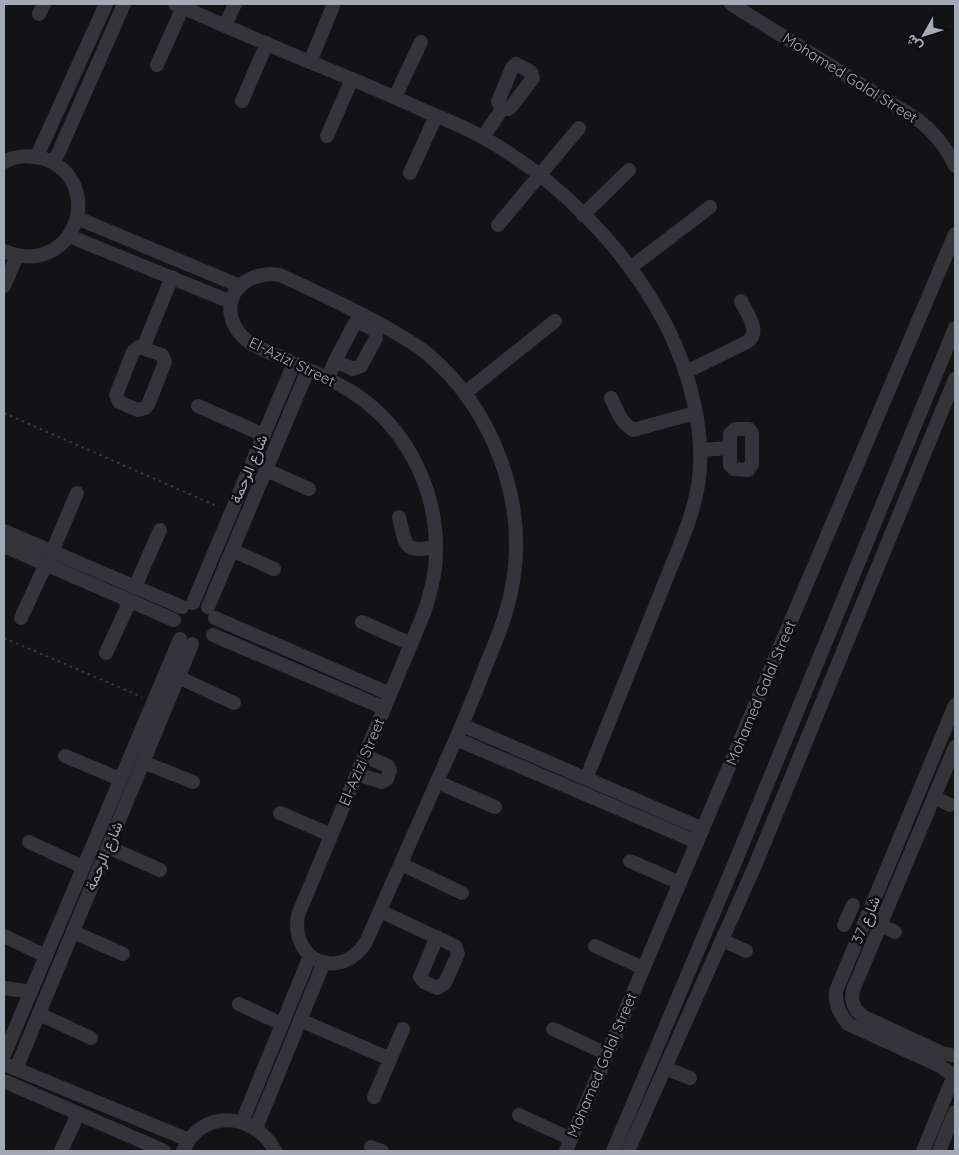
<svg xmlns="http://www.w3.org/2000/svg" width="959" height="1155" viewBox="0 0 959 1155" font-family="Quicksand,Vazirmatn,sans-serif">
	<style>
		.lines { fill: none; stroke-linecap: round; stroke-linejoin: round }
		.path { stroke: #3a3b41; stroke-width: 2; stroke-dasharray: 2.5 4; stroke-linecap: butt }
		.minor { stroke: #34343a; stroke-width: 14 }
		.labels { text-anchor: middle; stroke-width: 5; stroke-linejoin: round; paint-order: stroke }
		.street-label { font-size: 15px; fill: #a5a8b5; stroke: #0e0e10 }
	</style>
	<rect width="100%" height="100%" fill="#131315"/>
	<g class="lines">
		<g class="path">
			<path d="M4 413 219 507"/>
			<path d="M4 638 142 697"/>
		</g>
		<g class="minor">
			<path d="M175 4C221 24 268 45 315 64 352 79 388 94 425 111 444 119 465 127 484 138 559 180 628 250 667 327 689 371 705 429 699 479 694 517 675 556 661 592 636 654 611 717 586 779"/>
			<path d="M731 4 917 119C934 132 946 146 955 166"/>
			<path d="M39 14 44 4"/>
			<path d="M225 25 235 4"/>
			<path d="M310 62 333 6"/>
			<path d="M516 64 531 72 533 78 511 107 508 109H502L498 102 512 68Z"/>
			<path d="M157 65 183 7"/>
			<path d="M395 97 421 42"/>
			<path d="M242 101 267 43"/>
			<path d="M327 136 352 79"/>
			<path d="M483 137 502 109"/>
			<path d="M37 156 106 4"/>
			<path d="M4 162C16 155 31 155 45 159 108 183 74 280 4 251"/>
			<path d="M54 163 124 4"/>
			<path d="M410 173 436 116"/>
			<path d="M583 215 629 170"/>
			<path d="M77 218 240 286"/>
			<path d="M498 225 579 128"/>
			<path d="M69 236 231 302"/>
			<path d="M630 268 710 207"/>
			<path d="M269 274 280 275C317 292 354 309 389 329 401 336 413 343 424 351 493 407 530 504 511 592 506 617 496 641 486 665 474 697 461 728 447 759 420 820 393 881 366 942 341 982 290 962 298 915L424 613C429 598 433 584 435 568 442 499 411 430 352 392 321 373 286 360 253 345 217 322 225 278 269 274Z"/>
			<path d="M4 286 17 256"/>
			<path d="M139 347 162 355 165 362 148 405 145 408 138 410 119 402 116 395 133 352Z"/>
			<path d="M143 348 172 277"/>
			<path d="M686 372 747 342C762 332 747 314 741 301"/>
			<path d="M328 378 335 361 353 369 361 366 376 338 375 330 361 323H355L335 361"/>
			<path d="M465 393 555 321"/>
			<path d="M611 398C617 410 621 423 633 430L695 413"/>
			<path d="M198 406 264 435"/>
			<path d="M735 429H749L752 433V464L748 470 734 469 730 465V434Z"/>
			<path d="M700 450 730 448"/>
			<path d="M266 470 309 489"/>
			<path d="M399 517C406 546 403 553 436 547"/>
			<path d="M4 531 182 607"/>
			<path d="M4 546 174 620"/>
			<path d="M232 550 274 569"/>
			<path d="M52 552 77 493"/>
			<path d="M135 587 160 530"/>
			<path d="M193 603 294 363"/>
			<path d="M208 607 308 370"/>
			<path d="M21 618 46 564"/>
			<path d="M215 618 390 694"/>
			<path d="M362 622 411 644"/>
			<path d="M213 635 384 708"/>
			<path d="M106 653 130 601"/>
			<path d="M178 677 234 703"/>
			<path d="M462 725 703 829"/>
			<path d="M456 739 697 842"/>
			<path d="M955 747 853 990C850 1002 854 1010 864 1017L942 1053 955 1056"/>
			<path d="M65 756 120 779"/>
			<path d="M143 762 193 782"/>
			<path d="M357 774 382 782 387 779 390 770 388 766 365 756"/>
			<path d="M437 782 495 807"/>
			<path d="M934 797 950 805"/>
			<path d="M280 813 331 835"/>
			<path d="M29 842 83 867"/>
			<path d="M108 847 160 870"/>
			<path d="M630 861 680 883"/>
			<path d="M401 864 462 893"/>
			<path d="M380 911 455 946 458 954 445 983 437 988 424 982 420 977 437 937"/>
			<path d="M844 925 853 905"/>
			<path d="M880 925 895 932"/>
			<path d="M73 932 123 954"/>
			<path d="M4 936 46 956"/>
			<path d="M722 940 746 951"/>
			<path d="M595 946 643 968"/>
			<path d="M4 988 31 992"/>
			<path d="M239 1004 282 1024"/>
			<path d="M39 1014 91 1038"/>
			<path d="M300 1020 390 1059"/>
			<path d="M553 1029 607 1054"/>
			<path d="M4 1055 180 639"/>
			<path d="M4 1064 189 1140"/>
			<path d="M665 1068 690 1078"/>
			<path d="M16 1069 192 644"/>
			<path d="M954 1076 940 1066 848 1024C839 1014 835 1004 836 991L955 705"/>
			<path d="M4 1081 164 1151"/>
			<path d="M374 1097 403 1029"/>
			<path d="M519 1115 571 1139"/>
			<path d="M242 1122 310 956"/>
			<path d="M256 1128 324 962"/>
			<path d="M371 1147 382 1151"/>
			<path d="M61 1151 78 1114"/>
			<path d="M183 1151C201 1108 255 1112 275 1151"/>
			<path d="M566 1151 955 234"/>
			<path d="M613 1151 736 860 955 328"/>
			<path d="M628 1151 754 868 955 379"/>
			<path d="M923 1151 955 1073"/>
			<path d="M939 1151 955 1112"/>
		</g>
	</g>
	<g class="labels">
		<g class="street-label">
			<text transform="translate(850 78) rotate(32)" y="5">Mohamed Galal Street</text>
			<text transform="translate(292 362) rotate(26)" y="5">El-Azizi Street</text>
			<text transform="translate(249 469) rotate(-67)" y="5">شارع الرحمة</text>
			<text transform="translate(761 693) rotate(-67)" y="5">Mohamed Galal Street</text>
			<text transform="translate(362 762) rotate(-67)" y="5">El-Azizi Street</text>
			<text transform="translate(104 856) rotate(-67)" y="5">شارع الرحمة</text>
			<text transform="translate(866 920) rotate(-67)" y="5">شارع 37</text>
			<text transform="translate(602 1065) rotate(-67)" y="5">Mohamed Galal Street</text>
		</g>
	</g>
	<rect width="959" height="1155" fill="none" stroke="#a5a8b5" stroke-width="10"/>
	<g transform="translate(924 35) rotate(231)" stroke="#0e0e10" stroke-width="4" paint-order="stroke">
	<path d="M0-4L9 19L0 12L-9 19Z" fill="#a5a8b5"/>
	<text y="-8" font-size="14" font-weight="bold" text-anchor="middle" fill="#a5a8b5">ش</text>
	</g>
</svg>
